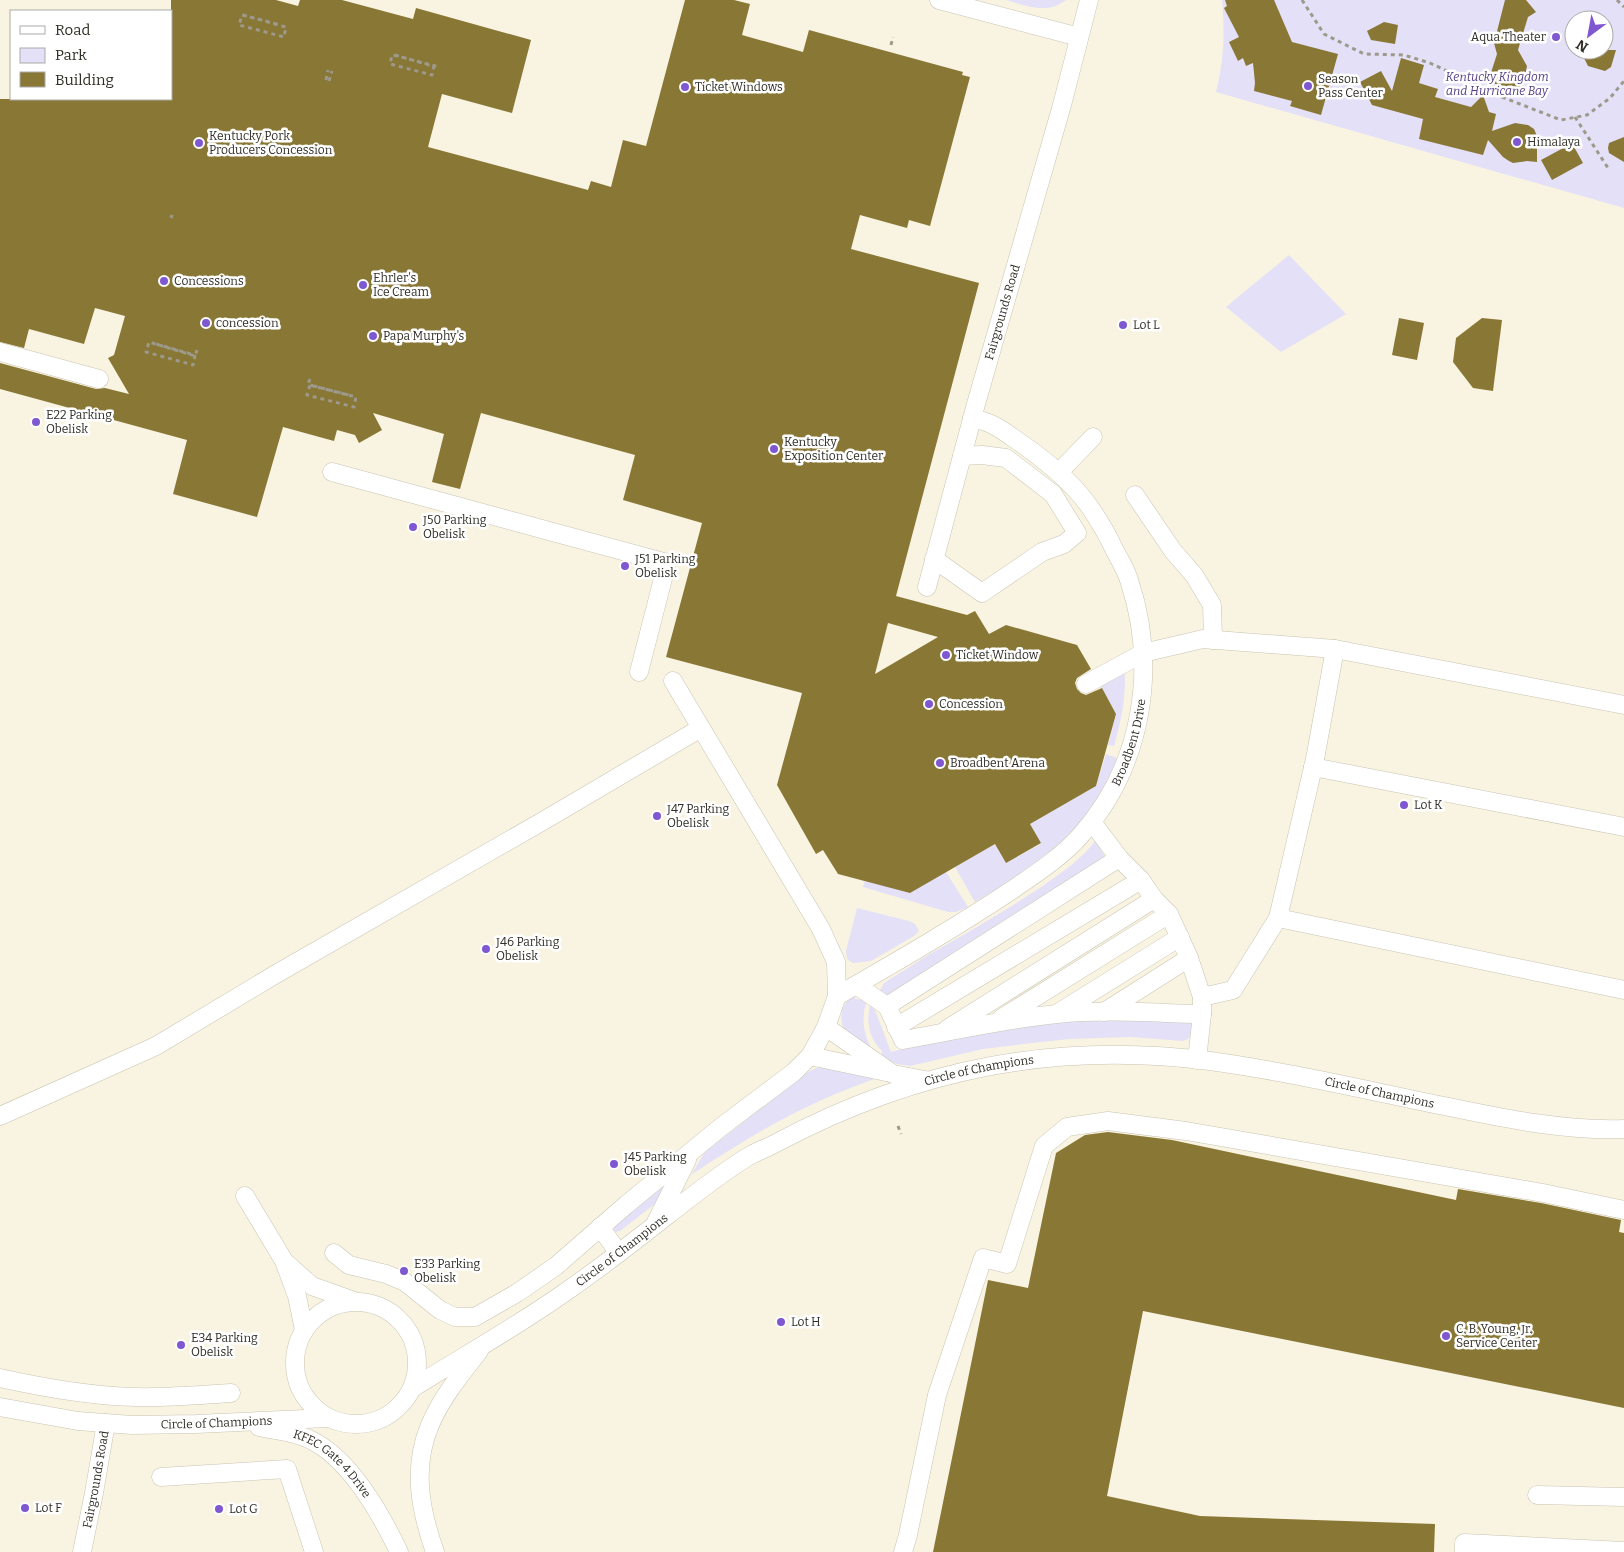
<svg xmlns="http://www.w3.org/2000/svg" width="1624" height="1552" viewBox="0 0 1624 1552" font-family="Bitter,serif">
	<style>
		.green { fill: #e4e0f8; fill-rule: evenodd }
		.building { fill: #897736; fill-rule: evenodd }
		.lines { fill: none; stroke-linecap: round; stroke-linejoin: round }
		.minor-casing { stroke: #c9c4b2; stroke-width: 19 }
		.path { stroke: #9d998b; stroke-width: 3; stroke-dasharray: 4 4; stroke-linecap: butt }
		.minor { stroke: #fff; stroke-width: 18 }
		.poi-dot { fill: #7e57d1; stroke: #fff; stroke-width: 2 }
		.labels { text-anchor: middle; stroke-width: 5; stroke-linejoin: round; paint-order: stroke }
		.poi-label { font-size: 12px; fill: #302e27; stroke: #fff; text-anchor: start }
		.park-label { font-size: 12px; font-style: italic; fill: #543e87; stroke: #fff }
		.street-label { font-size: 12px; fill: #302e27; stroke: #fff }
	</style>
	<rect width="100%" height="100%" fill="#f9f4e1"/>
	<g class="green">
		<path d="M1006 0H1066C1047 15 1026 6 1006 0Z"/>
		<path d="M1222 0H1624V208L1216 92C1224 60 1225 33 1222 0ZM1574 20H1604V50H1574Z"/>
		<path d="M1289 255 1346 314 1281 352 1226 307Z"/>
		<path d="M1125 667C1126 697 1122 718 1114 746L1108 745 1116 714 1098 682Z"/>
		<path d="M1106 754 1117 758C1112 771 1106 784 1099 796 1071 843 1021 874 975 902L955 867 995 844 1006 863 1041 844 1030 824 1096 786Z"/>
		<path d="M1096 838 1105 858 884 997 880 990 884 983C902 972 919 960 937 950 969 931 1084 868 1096 838Z"/>
		<path d="M946 872 968 907 956 912H948L863 887 865 881Z"/>
		<path d="M857 908 909 921 915 924 919 931 914 936 871 961 853 963 847 959 846 951Z"/>
		<path d="M855 996V999L867 1000C861 1017 863 1034 872 1049 865 1045 853 1040 847 1034 837 1023 841 1000 855 996Z"/>
		<path d="M870 1005 875 1010 891 1052 934 1040 1030 1026 1082 1020 1135 1019 1190 1022C1193 1029 1193 1039 1183 1041L1130 1037 1069 1039 1023 1044 983 1049 910 1066 897 1064 882 1057V1051C869 1038 866 1023 870 1005Z"/>
		<path d="M819 1067 877 1078C810 1101 750 1135 691 1175L705 1152 808 1072Z"/>
		<path d="M669 1181 660 1200 620 1231 616 1232 614 1230 615 1223Z"/>
	</g>
	<g class="building">
		<path d="M171 0H276L298 6 300 0H342L413 19 416 8 531 40 512 113 442 94 428 147 588 190 591 181 611 187 623 140 646 146 685 0H734L750 4 742 35 803 52 809 30 963 72 962 75 970 77 930 226 909 220 907 228 860 215 851 249 979 283 896 596 967 615 975 611 989 634 1006 625 1077 645 1091 669 1077 678 1075 683 1077 689 1081 693 1086 695 1102 688 1116 714 1096 786 1030 824 1041 843 1006 863 995 844 910 893 838 874 823 850 816 854 777 785 802 693 666 657 702 523 623 500 635 455 481 413 460 489 432 482 444 434 373 413 382 430 359 443 355 435 337 430 334 441 283 427 257 517 173 494 187 440 0 389V363L96 389 105 388 129 394 108 358 114 355 125 316 95 308 84 344 29 329 24 348 0 342V99H171ZM888 623 938 637 875 674Z"/>
		<path d="M1225 0H1274L1292 42 1338 54 1321 115 1290 106 1292 101 1254 91 1255 83 1253 63 1246 66 1243 58 1238 61 1229 42 1239 37 1224 8 1227 6Z"/>
		<path d="M1505 0H1526L1536 12 1528 17 1518 50 1527 66 1522 91 1488 82 1497 54 1494 43Z"/>
		<path d="M1384 22 1398 25 1395 44 1371 40 1367 31Z"/>
		<path d="M1586 50H1616L1611 67 1605 71 1588 66 1584 58Z"/>
		<path d="M1401 58 1424 65 1419 83 1438 89 1435 97 1471 107 1483 95 1489 112 1496 114 1492 131 1515 123 1528 125 1534 129 1537 136V162L1527 161 1513 163 1509 161 1503 157 1488 140 1483 155 1419 139 1423 119 1372 105 1360 82 1381 71 1392 91Z"/>
		<path d="M1624 137V162L1609 153 1608 148 1609 143Z"/>
		<path d="M1573 145 1583 163 1552 180 1541 160 1567 146 1568 148Z"/>
		<path d="M1399 318 1424 323 1417 360 1392 355Z"/>
		<path d="M1482 318 1502 320 1493 391 1473 388 1453 362 1456 338Z"/>
		<path d="M1108 1132 1172 1140 1456 1200 1458 1189 1541 1203 1621 1220 1619 1232 1624 1233V1408L1143 1311 1107 1496 1200 1516 1435 1524 1434 1552H933L988 1280 1028 1288 1056 1153 1085 1135Z"/>
	</g>
	<g class="lines">
		<defs>
			<g id="minor">
				<path d="M939 0 1079 37"/>
				<path d="M0 352 99 379"/>
				<path d="M332 472 667 563 639 672"/>
				<path d="M1059 472 1093 437"/>
				<path d="M1135 495 1173 551 1194 575 1212 605 1213 640"/>
				<path d="M934 559 982 593 1042 552 1064 544 1077 533 1053 494 1006 458 982 455 962 456"/>
				<path id="s1" d="M927 587 976 404 1062 105 1089 0"/>
				<path d="M1335 649 1624 705"/>
				<path d="M1086 684 1143 653 1203 639 1335 649 1315 759 1278 918 1233 990 1202 997"/>
				<path d="M1313 767 1624 827"/>
				<path d="M1092 822 1119 858 1141 880 1154 899 1169 914 1189 958 1104 1012"/>
				<path d="M1278 918 1624 990"/>
				<path d="M1189 958 1202 997V1014L1197 1060"/>
				<path d="M856 985 887 1006 903 1040C954 1031 1005 1019 1057 1014 1105 1009 1154 1013 1202 1014"/>
				<path id="s2" d="M837 996C896 962 955 928 1012 890 1034 875 1063 856 1081 835 1143 765 1158 667 1129 580 1126 570 1120 560 1115 551 1108 536 1099 520 1089 506 1069 478 1040 456 1012 437 1005 432 998 427 991 424 985 421 978 420 972 418"/>
				<path d="M887 1006 1119 858"/>
				<path d="M1058 1013 1180 937"/>
				<path d="M1002 1018 1169 914"/>
				<path d="M826 1027 893 1074 925 1080"/>
				<path d="M896 1027 1141 880"/>
				<path d="M947 1029 1154 899"/>
				<path d="M810 1056 886 1072"/>
				<path d="M0 1116 156 1046 276 974 543 821 701 728"/>
				<path d="M245 1196 284 1261 297 1296 304 1330"/>
				<path d="M656 1222 687 1160"/>
				<path d="M600 1227 618 1252"/>
				<path d="M334 1253 349 1265 386 1274 405 1282 440 1310 455 1317H475L517 1293 556 1266 626 1205 721 1127 794 1072 810 1056 826 1027 837 996 836 962 821 929 673 681"/>
				<path d="M286 1263 312 1286 354 1301"/>
				<circle cx="356" cy="1363" r="61"/>
				<path d="M0 1378C45 1388 90 1396 136 1397 168 1398 199 1395 231 1393"/>
				<path id="s3" d="M414 1387C464 1356 516 1327 564 1293 600 1268 635 1241 669 1214 695 1194 721 1173 749 1156 758 1151 769 1147 778 1142 916 1069 1055 1041 1210 1061 1290 1072 1369 1091 1449 1107 1507 1119 1565 1131 1624 1129"/>
				<path id="s4" d="M0 1407 78 1421 132 1425 196 1424 328 1418"/>
				<path id="s5" d="M259 1427C273 1430 288 1431 301 1436 345 1450 380 1512 399 1552"/>
				<path d="M161 1477 287 1469 314 1552"/>
				<path d="M1537 1495 1624 1497"/>
				<path id="s6" d="M82 1552 94 1493 106 1423"/>
				<path d="M435 1552C420 1510 412 1467 430 1425 441 1398 462 1373 479 1351"/>
				<path d="M903 1552 908 1535 937 1395 983 1258 1007 1264 1044 1146 1067 1127 1108 1121 1186 1131 1543 1193 1624 1210"/>
				<path d="M1464 1552V1543L1624 1551"/>
			</g>
		</defs>
		<use href="#minor" class="minor-casing"/>
		<g class="path">
			<path d="M1302 0 1324 34 1364 54 1404 55 1430 63 1502 97 1561 120 1587 115 1610 98 1624 81"/>
			<path d="M1617 0 1624 7"/>
			<path d="M243 15 282 26 286 27 284 37 239 25 242 15 281 25"/>
			<path d="M891 45 893 37"/>
			<path d="M395 55 429 65 434 66 432 75 390 64 392 55 397 56 439 67"/>
			<path d="M326 80 328 70"/>
			<path d="M329 81 332 71"/>
			<path d="M1575 117 1608 168"/>
			<path d="M170 216 173 217"/>
			<path d="M395 274 399 275"/>
			<path d="M156 344 191 354 195 356 193 365 146 352 149 342 195 356 197 350"/>
			<path d="M310 379 308 384 313 386 356 397 354 407 307 395 310 385 349 395"/>
			<path d="M943 658 945 661"/>
			<path d="M898 1126 901 1134"/>
		</g>
		<use href="#minor" class="minor"/>
	</g>
	<g class="poi-dot">
		<circle cx="1556" cy="37" r="5"/>
		<circle cx="1308" cy="86" r="5"/>
		<circle cx="685" cy="87" r="5"/>
		<circle cx="1517" cy="142" r="5"/>
		<circle cx="199" cy="143" r="5"/>
		<circle cx="164" cy="281" r="5"/>
		<circle cx="363" cy="285" r="5"/>
		<circle cx="206" cy="323" r="5"/>
		<circle cx="1123" cy="325" r="5"/>
		<circle cx="373" cy="336" r="5"/>
		<circle cx="36" cy="422" r="5"/>
		<circle cx="774" cy="449" r="5"/>
		<circle cx="413" cy="527" r="5"/>
		<circle cx="625" cy="566" r="5"/>
		<circle cx="946" cy="655" r="5"/>
		<circle cx="929" cy="704" r="5"/>
		<circle cx="940" cy="763" r="5"/>
		<circle cx="1404" cy="805" r="5"/>
		<circle cx="657" cy="816" r="5"/>
		<circle cx="486" cy="949" r="5"/>
		<circle cx="614" cy="1164" r="5"/>
		<circle cx="404" cy="1271" r="5"/>
		<circle cx="781" cy="1322" r="5"/>
		<circle cx="1446" cy="1336" r="5"/>
		<circle cx="181" cy="1345" r="5"/>
		<circle cx="25" cy="1508" r="5"/>
		<circle cx="219" cy="1509" r="5"/>
	</g>
	<g class="labels">
		<g class="poi-label">
			<text x="1546" y="41" text-anchor="end">Aqua Theater</text>
			<text x="1318" y="83">Season<tspan x="1318" dy="14">Pass Center</tspan></text>
			<text x="695" y="91">Ticket Windows</text>
			<text x="209" y="140">Kentucky Pork<tspan x="209" dy="14">Producers Concession</tspan></text>
			<text x="1527" y="146">Himalaya</text>
			<text x="373" y="282">Ehrler's<tspan x="373" dy="14">Ice Cream</tspan></text>
			<text x="174" y="285">Concessions</text>
			<text x="216" y="327">concession</text>
			<text x="1133" y="329">Lot L</text>
			<text x="383" y="340">Papa Murphy's</text>
			<text x="46" y="419">E22 Parking<tspan x="46" dy="14">Obelisk</tspan></text>
			<text x="784" y="446">Kentucky<tspan x="784" dy="14">Exposition Center</tspan></text>
			<text x="423" y="524">J50 Parking<tspan x="423" dy="14">Obelisk</tspan></text>
			<text x="635" y="563">J51 Parking<tspan x="635" dy="14">Obelisk</tspan></text>
			<text x="956" y="659">Ticket Window</text>
			<text x="939" y="708">Concession</text>
			<text x="950" y="767">Broadbent Arena</text>
			<text x="1414" y="809">Lot K</text>
			<text x="667" y="813">J47 Parking<tspan x="667" dy="14">Obelisk</tspan></text>
			<text x="496" y="946">J46 Parking<tspan x="496" dy="14">Obelisk</tspan></text>
			<text x="624" y="1161">J45 Parking<tspan x="624" dy="14">Obelisk</tspan></text>
			<text x="414" y="1268">E33 Parking<tspan x="414" dy="14">Obelisk</tspan></text>
			<text x="791" y="1326">Lot H</text>
			<text x="1456" y="1333">C. B. Young, Jr.<tspan x="1456" dy="14">Service Center</tspan></text>
			<text x="191" y="1342">E34 Parking<tspan x="191" dy="14">Obelisk</tspan></text>
			<text x="35" y="1512">Lot F</text>
			<text x="229" y="1513">Lot G</text>
		</g>
		<g class="park-label">
			<text x="1497" y="81">Kentucky Kingdom<tspan x="1497" dy="14">and Hurricane Bay</tspan></text>
		</g>
		<g class="street-label">
			<text dy="4" stroke="none"><textPath href="#s1" startOffset="285">Fairgrounds Road</textPath></text>
			<text dy="4" stroke="none"><textPath href="#s2" startOffset="399">Broadbent Drive</textPath></text>
			<text dy="4" stroke="none"><textPath href="#s3" startOffset="654">Circle of Champions</textPath></text>
			<text dy="4" stroke="none"><textPath href="#s3" startOffset="1059">Circle of Champions</textPath></text>
			<text dy="4" stroke="none"><textPath href="#s3" startOffset="249">Circle of Champions</textPath></text>
			<text dy="4" stroke="none"><textPath href="#s4" startOffset="218">Circle of Champions</textPath></text>
			<text dy="4" stroke="none"><textPath href="#s5" startOffset="85">KFEC Gate 4 Drive</textPath></text>
			<text dy="4" stroke="none"><textPath href="#s6" startOffset="74">Fairgrounds Road</textPath></text>
		</g>
	</g>
	<rect x="10" y="10" width="162" height="90" fill="#ffffff" stroke="#acaba9"/>
	<rect x="20" y="26" width="25" height="8" fill="#ffffff" stroke="#acaba9"/>
	<text x="55" y="35" font-size="15" fill="#302e27">Road</text>
	<rect x="20" y="48" width="25" height="15" fill="#e4e0f8" stroke="#acaba9"/>
	<text x="55" y="60" font-size="15" fill="#302e27">Park</text>
	<rect x="20" y="72" width="25" height="15" fill="#897736" stroke="#acaba9"/>
	<text x="55" y="85" font-size="15" fill="#302e27">Building</text>
	<g transform="translate(1589 35) rotate(212)"><circle r="24" fill="#ffffff" stroke="#acaba9"/>
	<path d="M0-4L9 19L0 12L-9 19Z" fill="#7e57d1"/>
	<text y="-8" font-size="14" font-weight="bold" text-anchor="middle" fill="#302e27">N</text>
	</g>
</svg>
